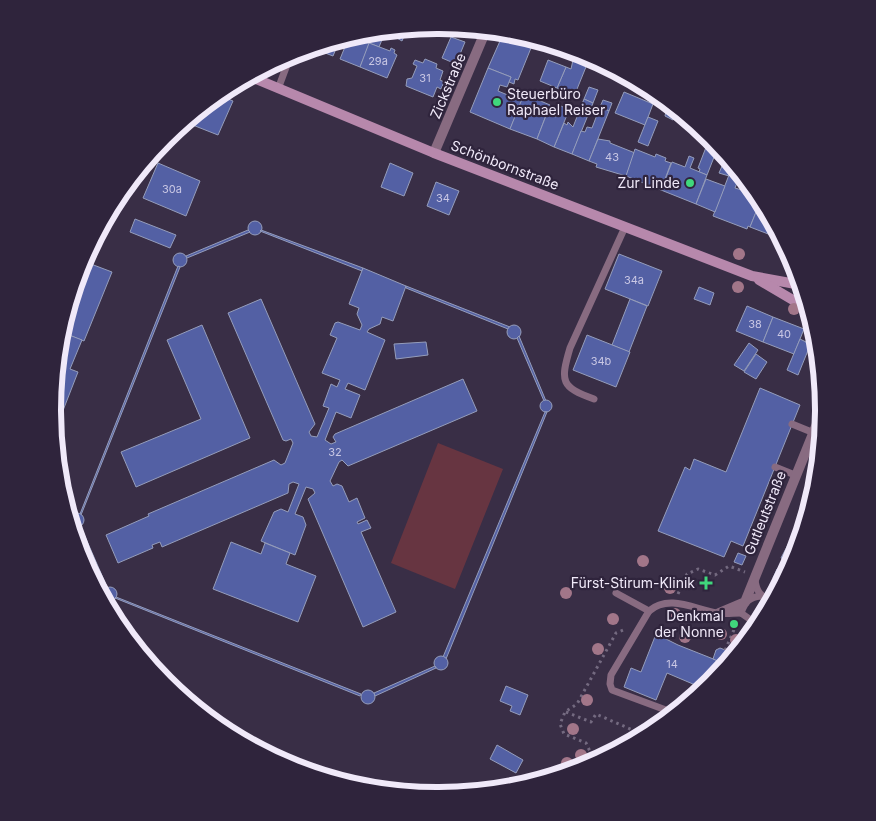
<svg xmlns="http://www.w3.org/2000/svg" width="876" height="821" viewBox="0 0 876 821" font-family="Inter,sans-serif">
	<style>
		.green { fill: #673541 }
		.building { fill: #5360a4; stroke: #959dbb }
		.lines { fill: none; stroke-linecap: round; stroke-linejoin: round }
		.path { stroke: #746a80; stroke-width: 3; stroke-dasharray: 2.5 4; stroke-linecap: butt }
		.service { stroke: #886b81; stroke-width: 7 }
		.minor { stroke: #886b81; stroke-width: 10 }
		.secondary { stroke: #b788ac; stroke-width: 10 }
		.tree { fill: #a27689 }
		.poi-dot { fill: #40d77c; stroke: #2f243c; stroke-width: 2 }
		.labels { text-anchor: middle; stroke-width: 4.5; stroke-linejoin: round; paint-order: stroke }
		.number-label { font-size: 11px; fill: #c9c7e4 }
		.street-label { font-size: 14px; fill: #f0e9f9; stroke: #2f243c }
		.poi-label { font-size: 14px; fill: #f0e9f9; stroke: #2f243c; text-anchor: end }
		.rim { fill: none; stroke: #f0e9f9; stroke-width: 6 }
	</style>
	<rect width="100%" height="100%" fill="#392e46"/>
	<path class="green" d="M438 443 503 469 455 589 391 563Z"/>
	<g class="building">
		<path d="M398 29H407L402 41 395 37Z"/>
		<path d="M386 30 379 47 369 43 374 31Z"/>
		<path d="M504 32 513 35 515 33 522 35 525 36 524 39 533 43 518 80 515 79 514 84 509 82 511 77 488 68Z"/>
		<path d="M353 35 370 42 360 67 340 59 349 37Z"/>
		<path d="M451 37 465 42 456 64 442 58Z"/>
		<path d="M340 39 333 56 312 48Z"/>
		<path d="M369 43 390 51 391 48 395 50 394 53 397 55 387 78 360 67Z"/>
		<path d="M575 51 590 57 575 94 568 91 564 96 560 93 561 90 557 88 566 67 571 69Z"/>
		<path d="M425 59 437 64 436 68 443 71 440 80 444 82 441 89 437 87 433 97 406 86 407 79 412 78 417 66 413 64 415 60 423 63Z"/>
		<path d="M548 60 566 67 557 88 540 81Z"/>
		<path d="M488 68 511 77 507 87 500 85 498 91 522 101 510 129 470 112Z"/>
		<path d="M589 87 598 90 593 103 584 99Z"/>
		<path d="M624 92 653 104 645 125 615 113Z"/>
		<path d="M524 94 550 105 537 139 510 129Z"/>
		<path d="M218 95 233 101 218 135 185 122Z"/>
		<path d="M584 99 593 103 572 154 554 147 564 123 567 125 568 122 573 127Z"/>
		<path d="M603 100 612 103 609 111 600 107Z"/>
		<path d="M668 103 678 111 673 120 665 116Z"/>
		<path d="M561 106 569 110 554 147 537 139 547 113 556 117Z"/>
		<path d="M600 107 609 111 589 161 572 154 581 131 585 132 587 127 592 128Z"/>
		<path d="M648 117 658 121 648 146 638 142Z"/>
		<path d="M710 137 718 147 707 175 699 172 700 169 698 168Z"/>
		<path d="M598 139 610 141V143L635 153 626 176 596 167 597 164 589 161Z"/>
		<path d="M635 149 655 157 656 154 666 158 665 161 671 163 661 190 626 176Z"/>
		<path d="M689 156 694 158 690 168 707 175 696 204 661 190 672 162 685 167Z"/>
		<path d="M726 157 733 165 729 176 719 173Z"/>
		<path d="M158 163 200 181 186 216 143 198Z"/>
		<path d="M390 163 413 173 404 196 381 187Z"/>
		<path d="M729 175 739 178 735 188 758 195 761 200 750 227 748 226 747 229 713 216Z"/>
		<path d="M706 179 725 186 715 212 696 204Z"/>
		<path d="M436 182 459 191 449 215 427 206Z"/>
		<path d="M760 202 778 232 776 237 750 227Z"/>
		<path d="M135 219 176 235 170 248 130 232Z"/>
		<circle cx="255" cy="228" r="7"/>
		<path d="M248 230 250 232 187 258 186 256Z"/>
		<path d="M261 230 363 268 362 271 260 231Z"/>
		<circle cx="180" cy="260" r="7"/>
		<path d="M619 254 662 271 648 306 605 289Z"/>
		<path d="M83 261 112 272 84 341 61 332Z"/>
		<path d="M178 266 180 267 81 515 80 514Z"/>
		<path d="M363 268 406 286 393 321 382 317 380 324 369 329 367 332 385 340 365 390 348 383 345 389 360 395 351 418 336 412 325 440 331 444 336 442 333 437 335 434 463 379 477 411 348 466 342 460 339 462 330 481 333 486 337 484 342 486 349 502 357 498 365 518 357 522 358 524 367 520 371 528 361 532 396 612 363 627 308 499 315 493 313 489 306 487 295 514 303 517 306 525 295 555 261 541 274 512 281 509 288 512 299 484 293 482 289 484 288 493 162 547 160 542 152 545 153 548 118 563 106 535 149 516 148 514 274 460 281 465 285 463 293 443 291 439 286 441 283 440 228 313 261 299 315 424 309 432 311 436 317 437 329 408 323 406 331 384 337 387 340 380 322 373 337 338 330 335 335 323 338 322 360 330 362 325 357 314 359 308 349 304Z"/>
		<path d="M406 286 510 327 508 329 406 288Z"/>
		<path d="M699 287 714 293 710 305 694 299Z"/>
		<path d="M630 299 647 306 629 352 612 345Z"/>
		<path d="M747 306 773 317 763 342 736 331Z"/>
		<path d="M773 317 804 329 794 354 763 342Z"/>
		<path d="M202 325 250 438 136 487 121 452 201 419 167 340Z"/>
		<circle cx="514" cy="332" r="7"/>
		<path d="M64 333 82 340 70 369 78 372 55 431 53 410 59 345Z"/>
		<path d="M587 335 630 352 616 387 573 370Z"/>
		<path d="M519 336 546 401H544L517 338Z"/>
		<path d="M800 339 806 342 809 348 798 375 787 370Z"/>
		<path d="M426 342 428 355 396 359 394 344Z"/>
		<path d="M749 343 758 350 744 371 734 365Z"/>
		<path d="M756 354 767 362 756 379 744 372Z"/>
		<path d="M760 388 800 405 743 546 731 541 724 557 658 531 685 467 690 470 694 459 726 472Z"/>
		<circle cx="546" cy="406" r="6"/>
		<path d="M545 412H547L446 659 443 657Z"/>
		<circle cx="77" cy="520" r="7"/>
		<path d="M804 514 807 516 791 563 781 558Z"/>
		<path d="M80 525 107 587 105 588 79 526Z"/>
		<path d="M231 542 261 554 265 543 290 553 286 564 316 576 298 622 213 589Z"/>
		<path d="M738 553 746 556 742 565 734 562Z"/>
		<path d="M777 569 785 572 781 581 773 578Z"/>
		<circle cx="110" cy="594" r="7"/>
		<path d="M116 597 361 694 360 696 115 598Z"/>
		<path d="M656 634 678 645 726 664 710 683 697 695 700 687 667 673 656 700 624 687 631 668 641 672Z"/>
		<path d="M720 648 728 651 730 656 726 664 713 659 716 650Z"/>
		<circle cx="441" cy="663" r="7"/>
		<path d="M435 666 436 668 375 696 374 693Z"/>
		<path d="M506 686 528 695 520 715 510 711 512 706 500 701Z"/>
		<circle cx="368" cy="697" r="7"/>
		<path d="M497 745 523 760 516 773 490 759Z"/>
	</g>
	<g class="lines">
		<g class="path">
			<path d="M678 594 687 574 698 569 715 575 729 566 745 572"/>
			<path d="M720 662 736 625"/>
			<path d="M566 712 591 722 596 714 644 735"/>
			<path d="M595 762 586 743 564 734 560 724 565 712 577 704 616 633 626 629"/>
		</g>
		<g class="service">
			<path d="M278 89 291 54"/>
			<path d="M594 399C561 387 560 382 570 348L625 227"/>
			<path d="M792 424 814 433 820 445"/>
			<path d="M775 467 795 475"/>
			<path d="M755 579C756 592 761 595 770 603"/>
			<path d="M616 593 649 611"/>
			<path d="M758 625 741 613C745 602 749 597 761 596"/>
			<path d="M674 713 612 690 610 684 611 675 649 611C669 594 694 609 717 613 725 614 733 613 741 613"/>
		</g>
		<g class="minor">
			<path d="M434 153 486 30"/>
			<path d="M719 613 745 602 823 409"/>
		</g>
		<g class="secondary">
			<path d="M249 76 434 153 752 276 801 285"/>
			<path d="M759 280 798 303 807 306"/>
		</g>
	</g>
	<g class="tree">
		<circle cx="739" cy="254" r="6"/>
		<circle cx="738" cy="287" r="6"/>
		<circle cx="794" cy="309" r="6"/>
		<circle cx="643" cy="561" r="6"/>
		<circle cx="670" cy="588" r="6"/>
		<circle cx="566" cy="593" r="6"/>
		<circle cx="675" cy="614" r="6"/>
		<circle cx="613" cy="619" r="6"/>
		<circle cx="721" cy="634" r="6"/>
		<circle cx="685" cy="637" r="6"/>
		<circle cx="736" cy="640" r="6"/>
		<circle cx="598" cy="649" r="6"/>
		<circle cx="587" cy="700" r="6"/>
		<circle cx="573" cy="729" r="6"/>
		<circle cx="581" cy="755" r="6"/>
		<circle cx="567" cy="763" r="6"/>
	</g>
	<g class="poi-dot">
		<circle cx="497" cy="102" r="5"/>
		<circle cx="690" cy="183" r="5"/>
		<path d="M703.5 575.5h5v5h5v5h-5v5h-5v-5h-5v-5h5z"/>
		<circle cx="734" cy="624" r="5"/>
	</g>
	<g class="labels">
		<g class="number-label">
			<text x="378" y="65">29a</text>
			<text x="425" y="82">31</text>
			<text x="612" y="161">43</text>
			<text x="172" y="193">30a</text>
			<text x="443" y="202">34</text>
			<text x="634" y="284">34a</text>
			<text x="755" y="328">38</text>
			<text x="784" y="338">40</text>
			<text x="601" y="365">34b</text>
			<text x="335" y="456">32</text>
			<text x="672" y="668">14</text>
		</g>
		<g class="street-label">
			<text transform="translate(448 86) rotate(-67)" y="5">Zickstraße</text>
			<text transform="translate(505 165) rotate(21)" y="5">Schönbornstraße</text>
			<text transform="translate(765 513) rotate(-68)" y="5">Gutleutstraße</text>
		</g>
		<g class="poi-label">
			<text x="507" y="99" text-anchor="start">Steuerbüro<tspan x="507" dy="16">Raphael Reiser</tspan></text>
			<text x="680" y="188">Zur Linde</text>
			<text x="695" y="588">Fürst-Stirum-Klinik</text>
			<text x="724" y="621">Denkmal<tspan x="724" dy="16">der Nonne</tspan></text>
		</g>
	</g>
	<path d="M0 0H876V821H0ZM437 34H439A376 376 0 0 1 815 410V411A376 376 0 0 1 439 787H437A376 376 0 0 1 61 411V410A376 376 0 0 1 437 34Z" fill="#2f243c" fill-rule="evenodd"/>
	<path class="rim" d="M437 34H439A376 376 0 0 1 815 410V411A376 376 0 0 1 439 787H437A376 376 0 0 1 61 411V410A376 376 0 0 1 437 34Z"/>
</svg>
